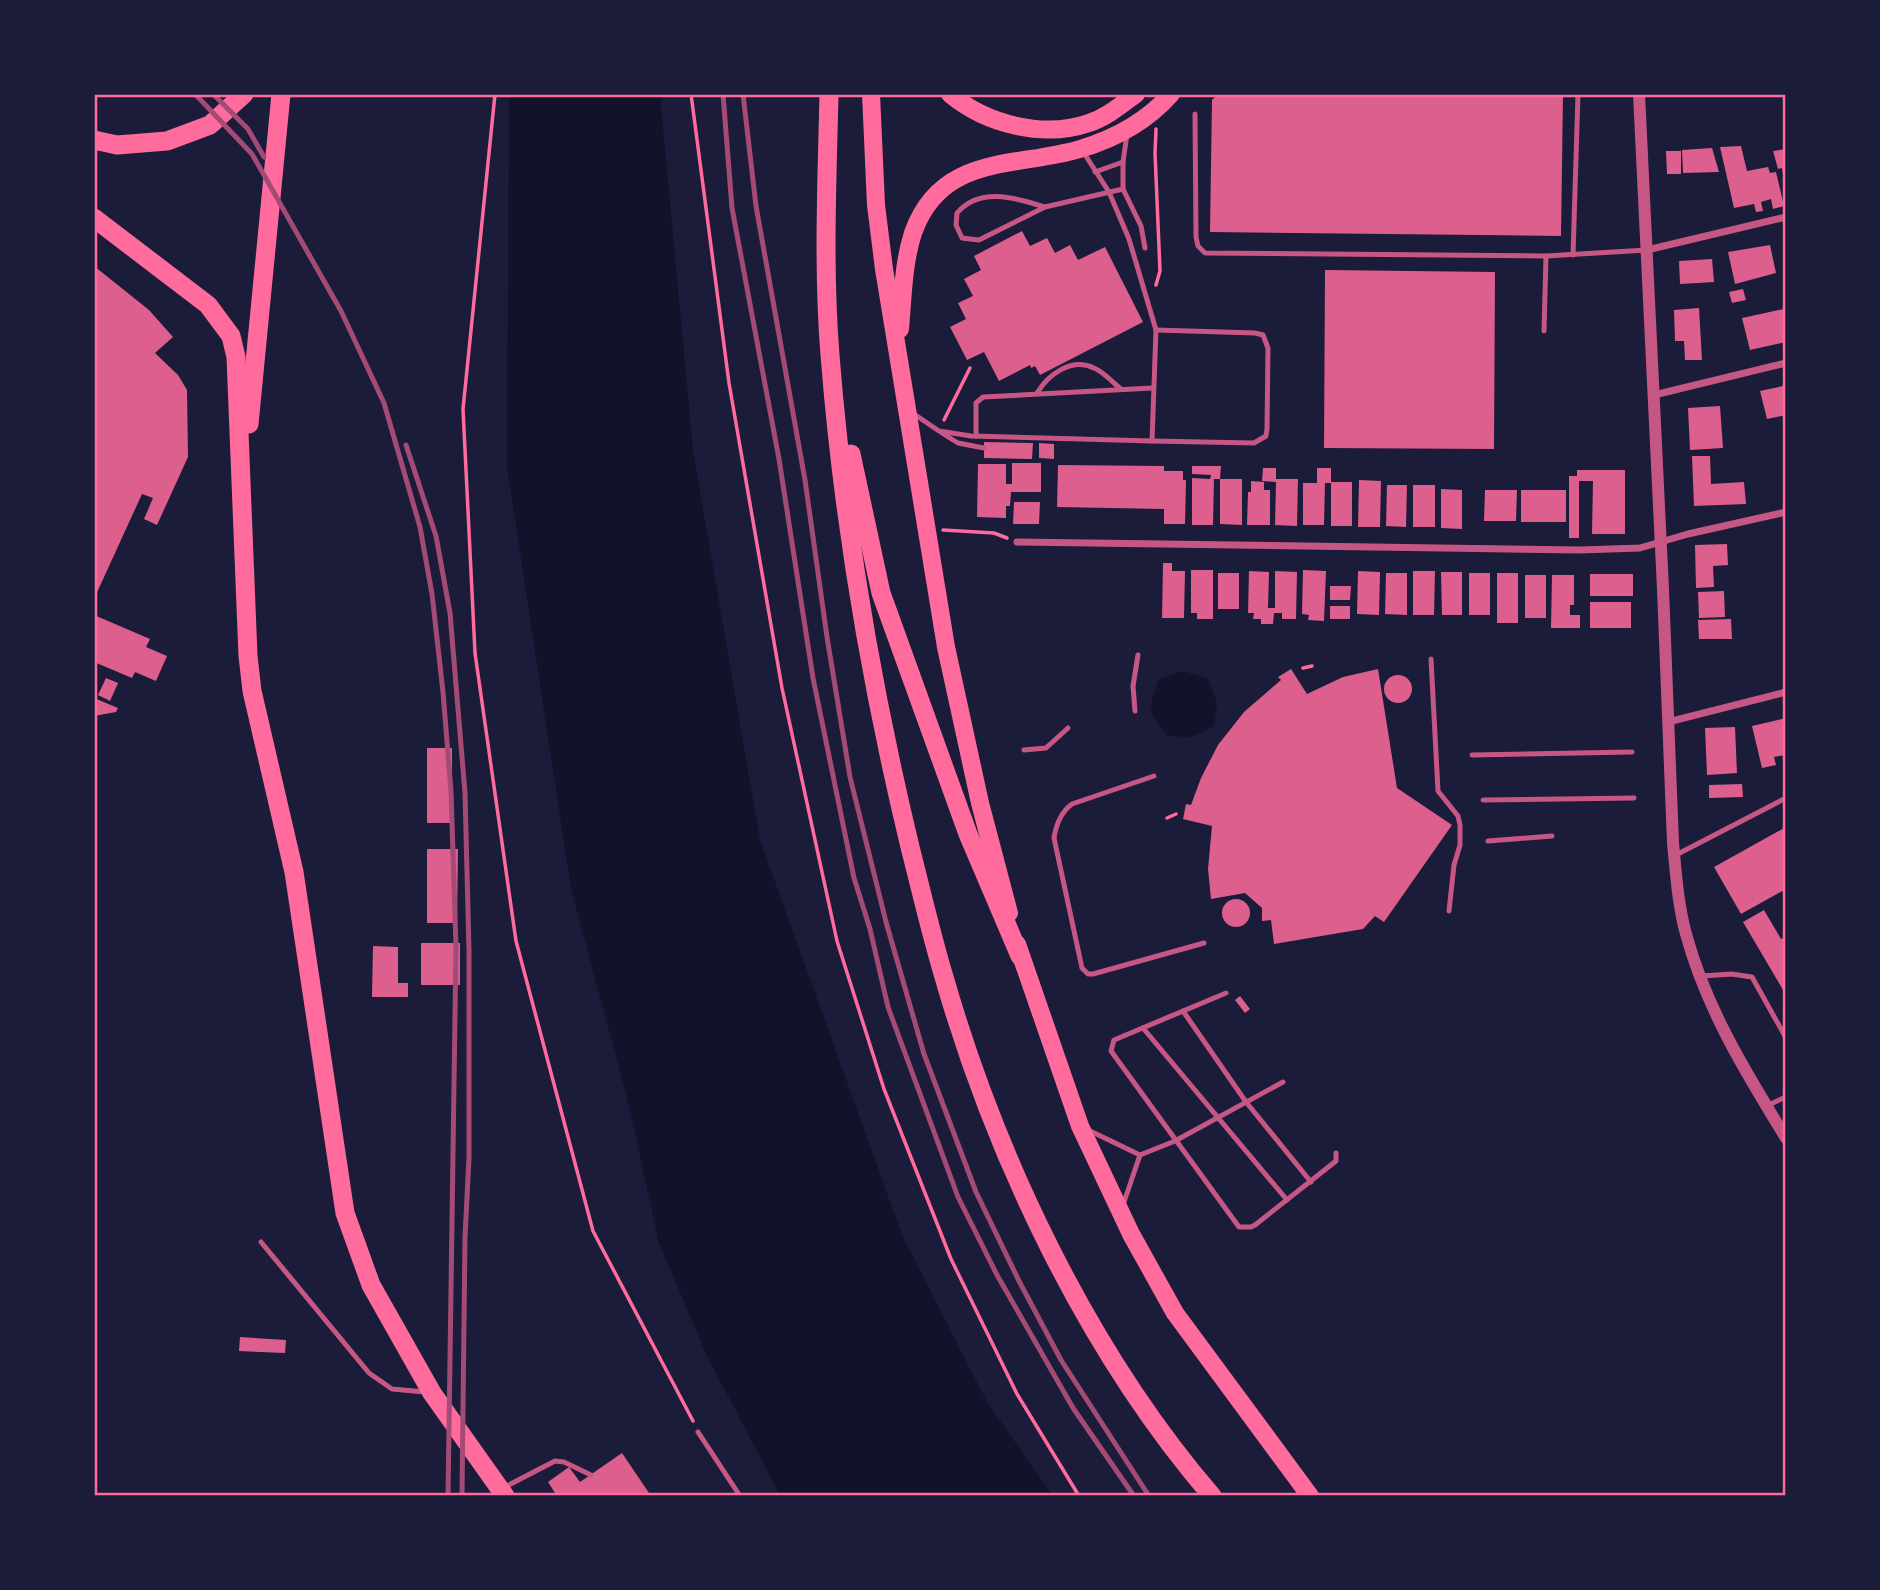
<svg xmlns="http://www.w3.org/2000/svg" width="1880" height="1590" viewBox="0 0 1880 1590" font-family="Helvetica,sans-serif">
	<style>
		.water { fill: #12122b }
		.building { fill: #dd5f8e }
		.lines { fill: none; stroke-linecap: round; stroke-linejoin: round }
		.path { stroke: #ff6b9d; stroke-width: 3.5 }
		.service { stroke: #c65784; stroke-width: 5 }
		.minor { stroke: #c65784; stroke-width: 7 }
		.tertiary { stroke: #c65784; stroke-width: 12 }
		.trunk { stroke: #ff6b9d; stroke-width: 18 }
		.motorway { stroke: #ff6b9d; stroke-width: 19 }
		.rail { stroke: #a44b75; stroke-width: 5 }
		.neatline { fill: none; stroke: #ff6b9d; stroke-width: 2.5 }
	</style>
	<rect width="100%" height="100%" fill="#1b1b3a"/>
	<g class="water">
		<path d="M511 95H660L693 451 760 840 902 1235 987 1402 1052 1495H780L707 1356 659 1243 629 1105 571 889 507 466 509 105Z"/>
		<path d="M1182 671 1208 678 1217 703 1214 726 1192 737 1168 736C1147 711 1148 709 1159 679Z"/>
	</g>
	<g class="building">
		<path d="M1218 94H1563L1561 236 1210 232 1212 100Z"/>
		<path d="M1741 146 1747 171 1768 167 1770 173 1776 172 1784 206 1773 209 1771 199 1761 202 1763 211 1756 212 1754 204 1734 208 1720 147Z"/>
		<path d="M1712 148 1719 172 1683 173 1682 150Z"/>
		<path d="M1786 149V180H1784L1782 168 1778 169 1773 151Z"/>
		<path d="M1666 151H1681V174H1667Z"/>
		<path d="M1022 231 1030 246 1047 238 1055 253 1070 245 1078 260 1105 247 1143 322 1040 375 1035 366 1031 368 1030 365 999 381 984 352 967 360 950 327 966 319 958 303 973 296 964 279 981 270 974 256Z"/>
		<path d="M1770 245 1776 273 1735 284 1728 252Z"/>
		<path d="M1712 259 1714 282 1680 284 1679 261Z"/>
		<path d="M94 266 149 310 173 337 155 353 178 375 187 390 188 457 157 525 144 519 153 498 142 494 94 599Z"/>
		<path d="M1325 270 1495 272 1494 449 1324 448Z"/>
		<path d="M1743 289 1746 300 1732 303 1729 292Z"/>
		<path d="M1699 308 1702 360H1685L1684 341H1675L1674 310Z"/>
		<path d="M1784 309 1786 342 1750 350 1742 318Z"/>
		<path d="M1783 386 1786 415 1767 419 1760 391Z"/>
		<path d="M1720 406 1723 448 1690 450 1688 408Z"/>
		<path d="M984 442 1033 443 1032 459 984 458Z"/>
		<path d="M1039 443 1054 444V459L1039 458Z"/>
		<path d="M1692 456H1710L1711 484 1744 482 1746 504 1694 506Z"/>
		<path d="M1012 463H1041V492H1011L1010 506H1006V518L977 517 978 464H1006V484H1012Z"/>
		<path d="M1058 465 1164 466V471H1183V480H1186L1185 524H1164V509L1057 507Z"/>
		<path d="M1192 466H1221L1220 479H1214L1213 525H1192V478L1210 479 1211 475 1192 474Z"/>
		<path d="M1263 468H1276V479H1298L1297 526 1275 525 1276 482 1262 481Z"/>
		<path d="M1317 468H1331V483H1325L1324 525H1303V483H1317Z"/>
		<path d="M1577 470H1625V534H1592L1593 481H1579V538H1569V476H1577Z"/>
		<path d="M1220 479H1242V525L1220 524Z"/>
		<path d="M1359 480 1381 481 1380 527H1358Z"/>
		<path d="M1251 481 1264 482V490H1270V525H1247L1248 492H1251Z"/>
		<rect x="1331" y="482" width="21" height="44"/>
		<path d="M1387 485H1407L1406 527 1386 526Z"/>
		<rect x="1413" y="485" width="22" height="42"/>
		<path d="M1441 489 1462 490V529L1441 528Z"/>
		<path d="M1485 490H1517L1516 521H1484Z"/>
		<rect x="1521" y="490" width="45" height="32"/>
		<path d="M1014 502H1040L1039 524H1013Z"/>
		<path d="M1727 544 1728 565 1713 566 1714 587 1696 588 1695 545Z"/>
		<path d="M1163 563H1172V571H1185L1184 618H1162Z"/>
		<path d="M1191 570H1213V619H1197V613H1191Z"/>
		<path d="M1303 570 1326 571 1324 621 1308 620 1309 615 1302 614Z"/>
		<path d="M1249 571 1269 572 1268 608H1275V571L1297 572 1296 619H1282V613H1274L1273 624H1261V619H1253L1254 613H1248Z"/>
		<path d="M1358 571 1380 572 1379 615 1357 614Z"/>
		<path d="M1413 571H1435L1434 615H1413Z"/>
		<path d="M1441 572H1462V615H1442Z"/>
		<rect x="1218" y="573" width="21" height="36"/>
		<path d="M1386 573H1407V615L1385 614Z"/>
		<rect x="1469" y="573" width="21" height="42"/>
		<rect x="1497" y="573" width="21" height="50"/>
		<rect x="1590" y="574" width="43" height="22"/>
		<rect x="1525" y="575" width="21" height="43"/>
		<path d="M1552 575H1574V605H1570V615H1580V628H1551Z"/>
		<path d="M1330 586H1351L1350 600H1330Z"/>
		<path d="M1724 591 1725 617 1699 618 1698 592Z"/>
		<rect x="1590" y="602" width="41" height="26"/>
		<rect x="1330" y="606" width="20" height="13"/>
		<path d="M94 615 150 639 146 647 167 656 156 681 135 672 132 678 94 662Z"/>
		<path d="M1731 619 1732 639H1699L1698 620Z"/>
		<path d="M1291 669 1307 694 1343 677 1378 669 1397 788 1452 825 1384 922 1375 916 1363 929 1274 944 1271 920 1262 921V908L1245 893 1211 899 1208 869 1212 826 1183 819 1186 804 1191 805 1201 778 1218 745 1244 712 1281 680 1278 677Z"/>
		<circle cx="1398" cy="689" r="14"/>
		<path d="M106 678 118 683 110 701 98 695Z"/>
		<path d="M94 698 118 708 116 712 94 716Z"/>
		<path d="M1786 718V755L1774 757 1776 765 1762 768 1752 726Z"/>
		<path d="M1735 727 1737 773 1707 775 1705 728Z"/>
		<rect x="427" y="748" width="25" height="75"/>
		<path d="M1742 784 1743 797 1709 798V785Z"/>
		<path d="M1786 827V889L1741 914 1714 867Z"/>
		<path d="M427 849H458L457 923H427Z"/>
		<circle cx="1236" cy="913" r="14"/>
		<path d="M1764 910 1781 939 1786 937V995L1743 922Z"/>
		<rect x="421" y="943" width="39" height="42"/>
		<path d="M373 946 398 947V983H408V997H372Z"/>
		<path d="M1240 996 1250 1009 1245 1013 1235 1000Z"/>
		<path d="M240 1337 286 1340 285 1353 239 1351Z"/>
		<path d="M622 1453 651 1496H557L548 1482 569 1467 580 1482Z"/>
	</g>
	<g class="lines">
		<g class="path">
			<path d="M495 94 463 409 475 653 516 941 593 1231 693 1421"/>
			<path d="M691 94 729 383 782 688 837 941 884 1089 951 1259 1017 1394 1079 1496"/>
			<path d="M1156 285 1160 271 1155 153 1156 129"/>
			<path d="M944 420 970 368"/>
			<path d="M943 530 994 533 1007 538"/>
			<path d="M1303 668 1312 666"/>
			<path d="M1167 818 1176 814"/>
		</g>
		<g class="service">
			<path d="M1195 114 1196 237 1198 246 1205 253 1546 256 1647 250"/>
			<path d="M1127 134 1123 162V189L1141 226 1145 248"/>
			<path d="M1095 172 1123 162"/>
			<path d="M1045 207C1016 198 980 186 957 213L956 225 962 238 979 240 1045 207 1123 189"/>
			<path d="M1573 255 1578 94"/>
			<path d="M1544 331 1546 256"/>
			<path d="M1037 393C1048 375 1071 357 1094 368 1104 372 1113 383 1121 389"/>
			<path d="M911 412 939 431 971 436 1152 441 1156 330 1129 239 1109 192 1082 150"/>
			<path d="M942 433 958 443 984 448"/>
			<path d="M976 436V403L983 397 1152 388"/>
			<path d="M1152 441 1254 443 1266 436 1267 429 1268 348 1263 335 1255 333 1156 330"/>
			<path d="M1431 659 1438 791 1458 816 1460 825V845L1454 865 1449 911"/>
			<path d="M1135 711 1133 686 1138 655"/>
			<path d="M1024 750 1046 748 1068 728"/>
			<path d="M1472 755 1632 752"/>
			<path d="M1154 776 1072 804C1061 812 1056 825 1054 838L1082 968 1088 974H1093L1204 943"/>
			<path d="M1483 800 1634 798"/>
			<path d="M1488 841 1552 836"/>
			<path d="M1674 856 1786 798"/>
			<path d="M1702 976 1732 974 1752 977 1786 1038"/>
			<path d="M1226 993 1114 1040 1111 1051 1239 1227H1251L1255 1225 1336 1161V1153"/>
			<path d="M1183 1011 1246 1102 1311 1182"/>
			<path d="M1143 1028 1287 1200"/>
			<path d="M1766 1106 1786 1097"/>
			<path d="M1086 1129 1140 1155 1175 1141 1283 1082"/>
			<path d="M1123 1205 1140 1155"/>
			<path d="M261 1242 369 1373 392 1389 425 1392"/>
			<path d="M698 1432 740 1496"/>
			<path d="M505 1487 555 1461 564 1462 591 1475"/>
		</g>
		<g class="minor">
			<path d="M1647 250 1786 217"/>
			<path d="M1654 395 1786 363"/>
			<path d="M1017 542 1580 550 1640 548 1688 534 1786 512"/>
			<path d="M1668 722 1786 692"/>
		</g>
		<path class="tertiary" d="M1639 94 1663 589 1673 843C1676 874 1678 905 1686 934 1706 1008 1746 1073 1786 1138"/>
		<g class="trunk">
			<path d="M871 94 876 205 884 269 946 647 980 803 1009 913"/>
			<path d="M950 94C986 124 1043 139 1089 123 1107 117 1121 105 1136 94"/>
			<path d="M900 329C903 296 903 264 913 233 941 153 1017 168 1080 149 1114 139 1147 121 1171 94"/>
			<path d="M1017 944 1080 1126 1131 1234 1175 1313 1310 1496"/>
		</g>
		<g class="motorway">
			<path d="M829 94C827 181 823 269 830 355 843 521 871 685 910 847 921 890 931 934 944 977 996 1158 1088 1352 1212 1496"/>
			<path d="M94 140 117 145 167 141 210 125 244 94"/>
			<path d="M94 218 208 305 231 336 236 357 248 656 252 691 294 872 345 1213 371 1285 432 1393 505 1496"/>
			<path d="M249 424 281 94"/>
			<path d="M851 454 881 593 968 834 1020 956"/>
		</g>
		<g class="rail">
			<path d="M195 94 252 154 341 311 384 403 420 527 432 594 443 692 451 791 456 947 448 1496"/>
			<path d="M213 94 248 129 264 157"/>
			<path d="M723 94 732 208 779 459 813 678 854 878 870 929 888 1007 958 1197 997 1275 1073 1408 1134 1496"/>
			<path d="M743 94 756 206 805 480 827 637 850 777 886 922 924 1054 976 1192 1019 1281 1061 1360 1149 1496"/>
			<path d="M406 445 436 536 450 613 465 793 469 951V1158L465 1237 462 1496"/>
		</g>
	</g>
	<rect width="1880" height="1590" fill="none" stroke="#1b1b3a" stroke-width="192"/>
	<rect x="96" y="96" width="1688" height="1398" class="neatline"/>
</svg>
